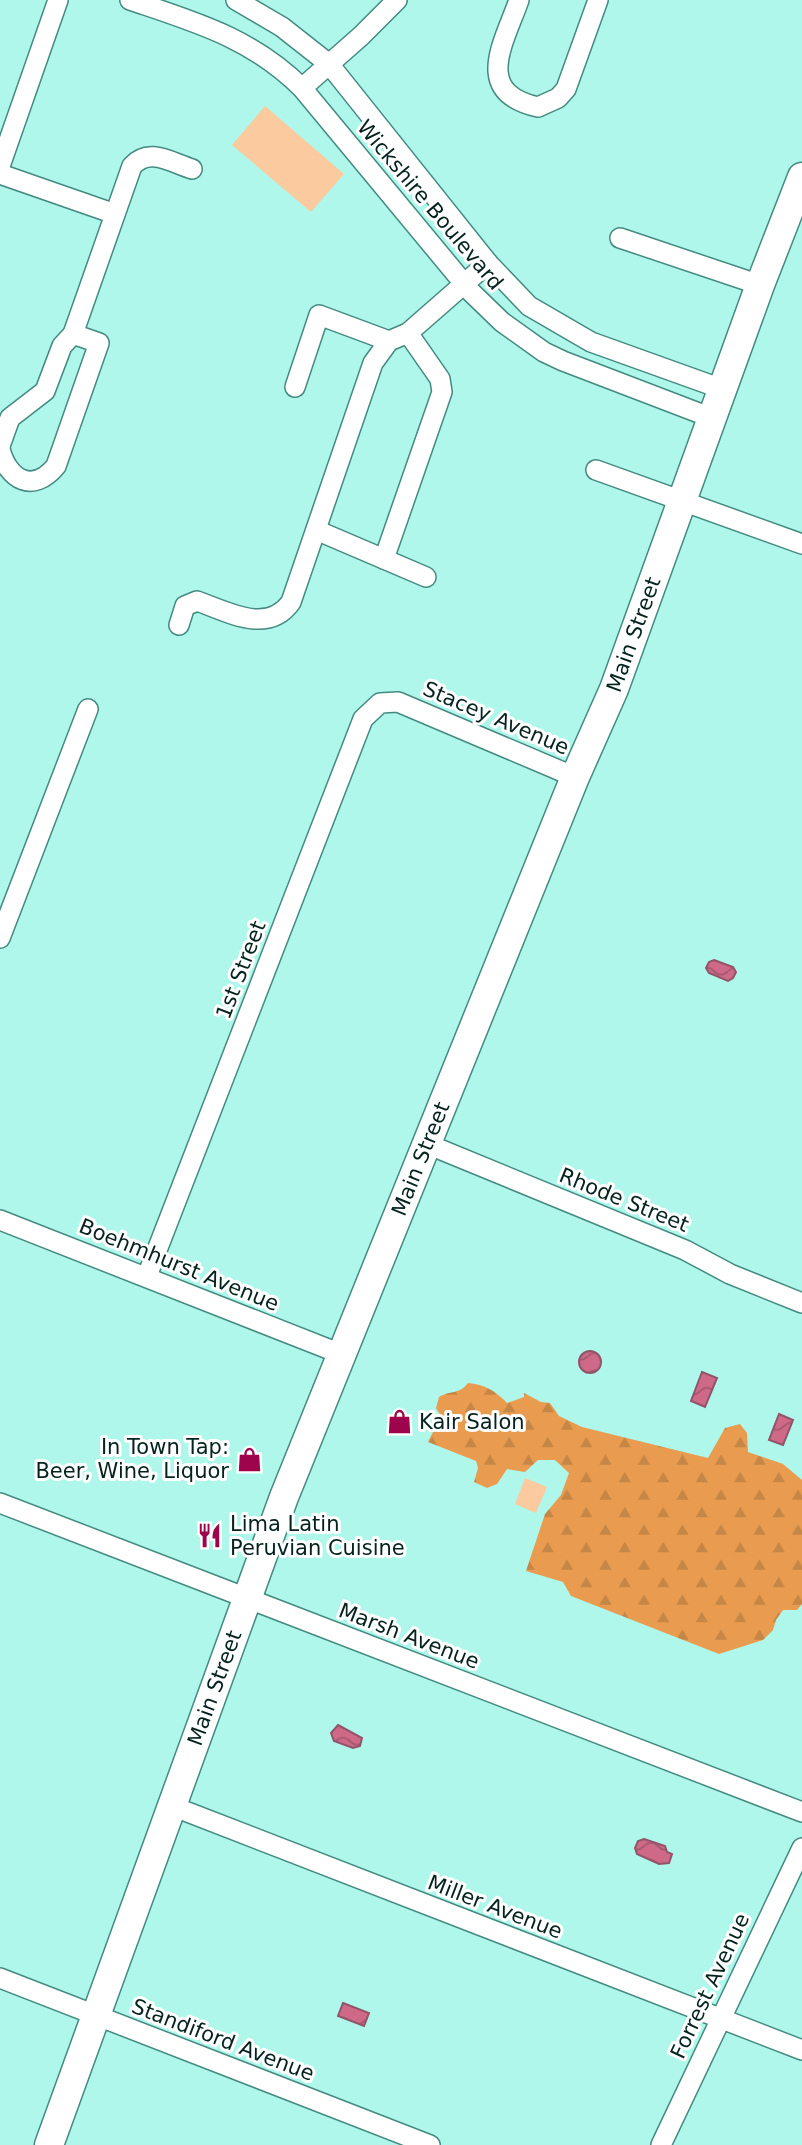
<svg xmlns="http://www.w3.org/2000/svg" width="802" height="2145" viewBox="0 0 802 2145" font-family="'DejaVu Sans',sans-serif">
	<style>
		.green { fill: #fbca9e }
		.forest { fill: url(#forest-firs) }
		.water { fill: url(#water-waves); stroke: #915468; stroke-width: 2 }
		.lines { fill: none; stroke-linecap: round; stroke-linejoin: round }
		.street-casing { stroke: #448a80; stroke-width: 22 }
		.secondary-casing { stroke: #448a80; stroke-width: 31 }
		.street { stroke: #fff; stroke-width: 19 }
		.secondary { stroke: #fff; stroke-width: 28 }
		.labels { text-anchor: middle; stroke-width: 6; stroke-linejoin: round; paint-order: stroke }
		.street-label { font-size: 21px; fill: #04221e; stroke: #fff }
		.poi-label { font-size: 21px; fill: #04221e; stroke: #fff; text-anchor: start }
	</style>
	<defs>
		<pattern id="forest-firs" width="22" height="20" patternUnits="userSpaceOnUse" patternTransform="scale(1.75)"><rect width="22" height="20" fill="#e99c50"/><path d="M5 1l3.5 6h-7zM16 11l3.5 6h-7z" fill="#c68645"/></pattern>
		<pattern id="water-waves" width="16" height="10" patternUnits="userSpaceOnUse" patternTransform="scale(1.75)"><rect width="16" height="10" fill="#ce6a87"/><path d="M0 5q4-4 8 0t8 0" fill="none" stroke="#a5576e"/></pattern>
	</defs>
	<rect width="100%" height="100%" fill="#aff7eb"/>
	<g class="green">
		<path d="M265 106 344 174 311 212 232 145Z"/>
		<path d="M525 1478 547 1487 536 1513 515 1504Z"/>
	</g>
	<path class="forest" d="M468 1383C484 1384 497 1392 507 1403L524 1397V1393L541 1402 550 1403 559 1416 582 1427 708 1458 725 1428 740 1424 747 1433 748 1452 783 1464 802 1480V1604L797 1610H783L776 1620 773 1630 763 1640 719 1654 571 1596 563 1582 526 1571 545 1514 561 1495 569 1473 555 1460H538L525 1472 507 1469 497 1484 487 1488 474 1482 478 1468 476 1461 428 1442 441 1416 436 1408 439 1397C450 1390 459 1395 468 1383Z"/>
	<g class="water">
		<path d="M714 960 733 967 736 972 733 978 728 981 709 973 706 968 709 962Z"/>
		<circle cx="590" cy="1362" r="11"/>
		<path d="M702 1372 717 1378 705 1407 691 1401Z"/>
		<path d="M779 1414 793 1420 783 1445 769 1440Z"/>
		<path d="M338 1725 362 1738 360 1746 353 1748 334 1741 331 1733Z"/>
		<path d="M644 1839 665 1846 667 1852 672 1854 669 1863 659 1864 637 1854 635 1848 638 1841Z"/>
		<path d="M343 2003 369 2013 364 2026 338 2016Z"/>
	</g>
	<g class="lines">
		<defs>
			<g id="street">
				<path d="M130 0C195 22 252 38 302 88L471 292 502 322 544 352 563 361 712 418"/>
				<path d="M236 0 282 27 329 64 488 263 529 306 591 342 722 389"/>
				<path d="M519 0C504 43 472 92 538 107L558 98 566 89 598 0"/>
				<path d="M302 88 361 36 397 0"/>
				<path d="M0 166 58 0"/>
				<path d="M0 174 115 214"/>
				<path d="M620 238 760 285"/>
				<path d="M295 387 319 315 389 341"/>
				<path d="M0 446 10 418 45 391 62 346 73 334 132 166C149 147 170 162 192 169"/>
				<path d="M0 449C8 480 33 494 56 466L99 343 73 334"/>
				<path d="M596 470 802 544"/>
				<path d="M316 530 426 577"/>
				<path d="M384 559 442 392 440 379 408 333"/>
				<path d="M179 625 185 606 197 601C228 612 268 635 291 602L373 363 389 341 408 333 488 263"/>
				<path d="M0 938 88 709"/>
				<path d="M427 1144 685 1250 730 1274 802 1303"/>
				<path d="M0 1220 341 1354"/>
				<path d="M147 1276 363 719 380 703 398 702 575 777"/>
				<path d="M0 1503 802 1812"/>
				<path d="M172 1806 802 2050"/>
				<path d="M0 1978 430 2145"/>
				<path d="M661 2145 802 1848"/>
			</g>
			<g id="secondary">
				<path id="s1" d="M49 2145 284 1497 575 777 614 689 760 285 802 177"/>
			</g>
		</defs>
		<use href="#street" class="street-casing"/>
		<use href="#secondary" class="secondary-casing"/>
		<use href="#street" class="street"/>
		<use href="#secondary" class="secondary"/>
	</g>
	<defs>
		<symbol id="shop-bare" viewBox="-9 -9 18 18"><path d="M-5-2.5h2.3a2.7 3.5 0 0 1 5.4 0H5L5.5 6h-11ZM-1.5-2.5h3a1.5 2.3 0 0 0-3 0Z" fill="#9e044c" stroke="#fff" stroke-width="2.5" paint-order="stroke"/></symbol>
		<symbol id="restaurant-bare" viewBox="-9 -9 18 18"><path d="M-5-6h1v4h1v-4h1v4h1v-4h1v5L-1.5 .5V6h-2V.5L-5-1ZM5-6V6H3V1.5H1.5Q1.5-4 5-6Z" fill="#9e044c" stroke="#fff" stroke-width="2.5" paint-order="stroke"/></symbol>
	</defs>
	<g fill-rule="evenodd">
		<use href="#shop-bare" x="382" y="1404" width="35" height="35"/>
		<use href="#shop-bare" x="232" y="1442" width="35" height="35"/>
		<use href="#restaurant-bare" x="192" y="1518" width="35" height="35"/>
	</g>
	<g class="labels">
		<g class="street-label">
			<text transform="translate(430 205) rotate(50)" y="7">Wickshire Boulevard</text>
			<text dy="7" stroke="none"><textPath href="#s1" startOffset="1620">Main Street</textPath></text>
			<text transform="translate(496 718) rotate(23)" y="7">Stacey Avenue</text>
			<text transform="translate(241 970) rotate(-69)" y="7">1st Street</text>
			<text dy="7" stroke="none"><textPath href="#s1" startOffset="1054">Main Street</textPath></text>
			<text transform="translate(624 1200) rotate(22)" y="7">Rhode Street</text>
			<text transform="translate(179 1265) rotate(22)" y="7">Boehmhurst Avenue</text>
			<text transform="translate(409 1636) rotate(21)" y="7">Marsh Avenue</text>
			<text dy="7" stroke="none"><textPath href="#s1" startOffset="486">Main Street</textPath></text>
			<text transform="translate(495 1907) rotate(21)" y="7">Miller Avenue</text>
			<text transform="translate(710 1986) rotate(-65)" y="7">Forrest Avenue</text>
			<text transform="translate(223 2040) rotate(21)" y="7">Standiford Avenue</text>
		</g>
		<g class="poi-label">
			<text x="419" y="1429">Kair Salon</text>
			<text x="229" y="1454" text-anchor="end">In Town Tap:<tspan x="229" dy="24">Beer, Wine, Liquor</tspan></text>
			<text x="230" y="1531">Lima Latin<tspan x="230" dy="24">Peruvian Cuisine</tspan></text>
		</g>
	</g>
</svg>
